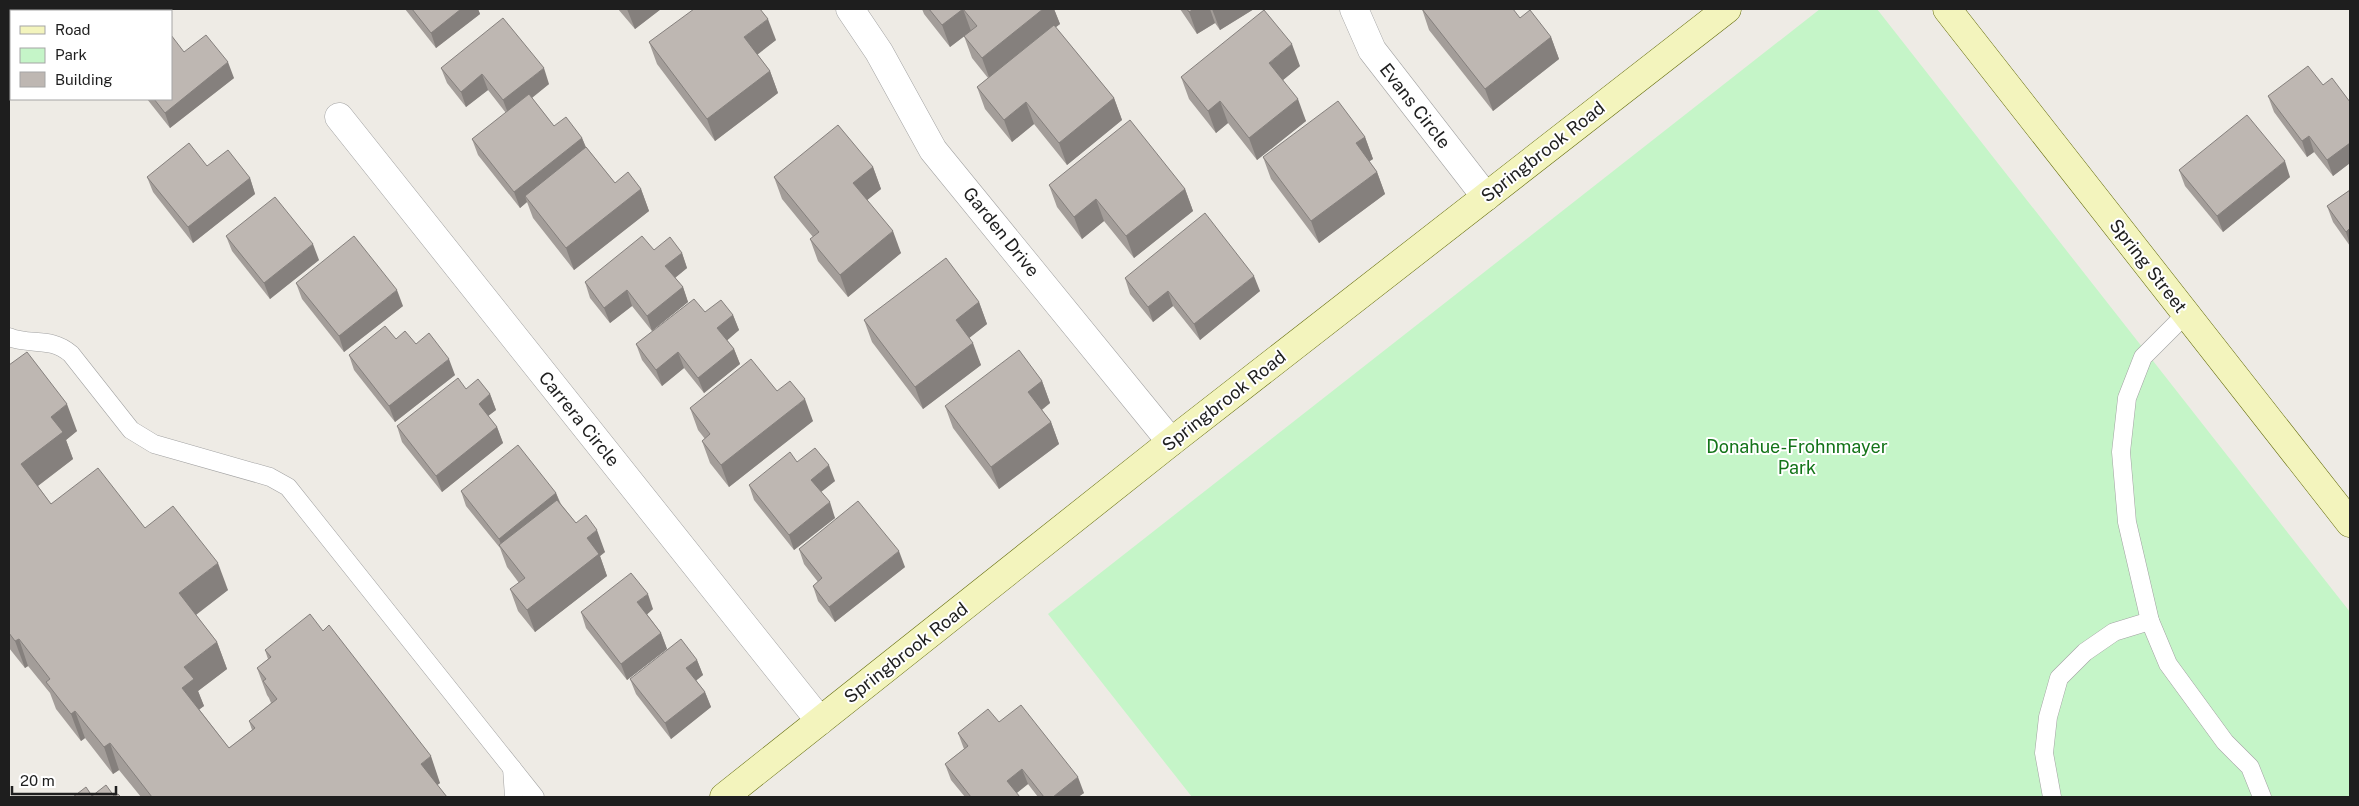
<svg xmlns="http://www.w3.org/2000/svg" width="2359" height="806" viewBox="0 0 2359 806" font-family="'Public Sans',sans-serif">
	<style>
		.park { fill: #c5f5c8 }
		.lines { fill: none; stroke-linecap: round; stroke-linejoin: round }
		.lane-casing { stroke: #a2a2a2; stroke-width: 19 }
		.street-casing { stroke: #a2a2a2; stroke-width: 29 }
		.secondary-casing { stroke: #656d0d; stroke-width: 29 }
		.lane { stroke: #fff; stroke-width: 18 }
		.street { stroke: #fff; stroke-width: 28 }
		.secondary { stroke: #f3f4bd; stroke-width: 28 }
		.wall { fill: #a39d99 }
		.shaded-wall { fill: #85807d }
		.building { fill: #beb7b2; stroke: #85807d }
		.labels { text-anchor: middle; stroke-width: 4; stroke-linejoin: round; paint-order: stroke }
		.street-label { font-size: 18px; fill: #1e1e1e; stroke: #fff }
		.park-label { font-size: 18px; fill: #147419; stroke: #fff }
	</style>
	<rect width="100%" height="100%" fill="#eeebe5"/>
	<path class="park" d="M1820 9H1877L2350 612V797H1192L1048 614Z"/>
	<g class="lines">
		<defs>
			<g id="lane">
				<path d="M2186 314 2143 357 2127 398 2121 452 2127 522 2150 621 2168 664 2225 742 2250 767 2262 797"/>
				<path d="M9 337C31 346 50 336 71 354L131 430 154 444 270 477 288 487 535 797"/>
				<path d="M512 768 514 797"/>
				<path d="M2052 797 2044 753 2048 717 2059 678 2085 652 2114 632 2150 621"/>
			</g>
			<g id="street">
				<path d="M850 9 879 52 933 150 1171 442"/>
				<path d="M1354 9 1372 50 1486 197"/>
				<path d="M339 117 820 721"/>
			</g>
			<g id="secondary">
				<path d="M1947 9 2350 523"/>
				<path d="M724 797 1171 442 1727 9"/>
			</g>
		</defs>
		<use href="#lane" class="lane-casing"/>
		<use href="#street" class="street-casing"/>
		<use href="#secondary" class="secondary-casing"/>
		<use href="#lane" class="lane"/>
		<use href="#street" class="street"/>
		<use href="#secondary" class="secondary"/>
	</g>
	<g class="wall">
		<path d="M82 9H170L166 11H83Z"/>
		<path d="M405 9H478L480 14 436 48Z"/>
		<path d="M618 9H661L635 29Z"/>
		<path d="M922 9H1054L1060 24 1055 27 1114 98 1122 120 1067 165 1034 124 1012 142 985 109 977 87 988 78 972 58 964 36 971 31 950 47 924 14Z"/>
		<path d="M1180 9H1254L1220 30 1215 23 1197 34Z"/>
		<path d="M1422 9 1520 18 1551 37 1559 59 1493 111 1429 30Z"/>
		<path d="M776 40 757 54 770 71 778 93 715 141 657 64 649 42Z"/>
		<path d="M184 52 234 78 170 128 147 99H171Z"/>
		<path d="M1300 66 1283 80 1306 121 1257 160 1228 123 1216 133 1189 99 1181 77Z"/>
		<path d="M441 68 549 84 532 98 554 126 582 138 586 147 615 183 641 189 649 211 574 270 533 218 527 202 520 208 478 155 472 139 506 113 488 90 466 107 447 83Z"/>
		<path d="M2323 85 2350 102V163L2333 176 2314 152 2307 157 2274 112 2268 96Z"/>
		<path d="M1365 137 1373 159 1369 161 1377 172 1385 194 1319 243 1271 179 1263 157Z"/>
		<path d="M207 166 250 178 255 194 193 243 153 192 147 177Z"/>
		<path d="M873 167 881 189 867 200 901 253 848 297 818 261 810 239 813 237 782 199 774 177Z"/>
		<path d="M2179 170 2290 177 2223 232 2185 186Z"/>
		<path d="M1049 185 1185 189 1193 211 1134 258 1104 221 1082 239 1057 207Z"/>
		<path d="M2350 190V246L2333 222 2327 206Z"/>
		<path d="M226 236 319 260 270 299 232 251Z"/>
		<path d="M654 250 682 253 687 268 675 278 683 287 688 302 652 331 632 306 610 323 590 298 585 282Z"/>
		<path d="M1125 278 1260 291 1200 340 1173 306 1153 322 1130 294Z"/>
		<path d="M296 283 403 306 344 352 302 299Z"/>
		<path d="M979 302 987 324 969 338 981 365 923 409 872 342 864 320Z"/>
		<path d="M705 312 733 315 739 330 727 340 734 349 740 364 704 393 684 368 662 386 642 360 636 344Z"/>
		<path d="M396 339 455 375 395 422 354 370 349 355Z"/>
		<path d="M9 364 77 431 66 440 73 459 38 486 51 504 145 528 228 590 196 615 217 642 227 669 198 691 204 706 199 709 229 748 252 730 249 721 271 703 269 698 267 695 257 668 268 659 265 650 440 783 437 785 447 797H141L119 770 113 774 85 738 81 741 56 709 50 693 28 666 25 668 9 648Z"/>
		<path d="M1042 381 1050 403 1042 410 1051 422 1059 444 999 489 953 428 945 406Z"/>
		<path d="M466 389 490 394 496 410 488 416 497 427 503 443 442 492 402 442 397 426Z"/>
		<path d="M777 391 813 421 729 487 710 463 702 441 705 439 698 430 690 408Z"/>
		<path d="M797 462 835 481 821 492 835 518 794 550 754 500 749 485Z"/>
		<path d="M461 491 556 493 561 504 576 523 605 552 600 556 607 576 535 632 518 611 510 589 519 583 507 567 500 548 466 506Z"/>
		<path d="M799 549 905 567 835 622 818 601 813 586 818 582 804 564Z"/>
		<path d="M653 609 647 614 661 633 667 649 627 680 586 628 581 612Z"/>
		<path d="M697 660 703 675 696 680 705 692 711 707 671 739 636 694 630 679Z"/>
		<path d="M999 722 1084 793 1078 797H1038L1028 784 1016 793 1020 797H965L951 780 945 764 964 749 958 733Z"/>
	</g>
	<g class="shaded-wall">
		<path d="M144 9H170L166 11H141Z"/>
		<path d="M461 9H478L480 14 436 48 431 33Z"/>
		<path d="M627 9H661L635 29Z"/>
		<path d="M963 9 971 31 950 47 942 25Z"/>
		<path d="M1043 9H1054L1060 24 990 80 982 58Z"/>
		<path d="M1194 9H1210L1215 23 1197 34 1189 12Z"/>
		<path d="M1212 9H1254L1220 30Z"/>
		<path d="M768 19 776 40 752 59 744 37Z"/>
		<path d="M1551 37 1559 59 1493 111 1485 89Z"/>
		<path d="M1292 44 1300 66 1277 85 1269 63Z"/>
		<path d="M228 62 234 78 170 128 165 113Z"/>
		<path d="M544 68 549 84 509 116 503 100Z"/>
		<path d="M770 71 778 93 715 141 707 119Z"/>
		<path d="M482 74 488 90 466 107 461 92Z"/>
		<path d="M1114 98 1122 120 1067 165 1059 143Z"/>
		<path d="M1298 99 1306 121 1257 160 1249 138Z"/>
		<path d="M1220 101 1228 123 1216 133 1208 111Z"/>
		<path d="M1026 102 1034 124 1012 142 1004 120Z"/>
		<path d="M2309 136 2314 152 2307 157 2302 141Z"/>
		<path d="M1365 137 1373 159 1364 165 1356 143Z"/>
		<path d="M582 138 588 153 525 196 527 202 520 208 514 192Z"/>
		<path d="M2350 143V163L2333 176 2327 160Z"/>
		<path d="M2285 161 2290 177 2223 232 2217 216Z"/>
		<path d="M873 167 881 189 861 205 853 183Z"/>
		<path d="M1377 172 1385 194 1319 243 1311 221Z"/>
		<path d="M250 178 255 194 193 243 188 227Z"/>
		<path d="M641 189 649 211 574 270 566 248Z"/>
		<path d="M1185 189 1193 211 1134 258 1126 236Z"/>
		<path d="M1096 199 1104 221 1082 239 1074 217Z"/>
		<path d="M2350 228V245L2346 232Z"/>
		<path d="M893 231 901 253 848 297 840 275Z"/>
		<path d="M313 244 319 260 270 299 264 283Z"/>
		<path d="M682 253 687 268 671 281 665 266Z"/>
		<path d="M1254 276 1260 291 1200 340 1194 324Z"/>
		<path d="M683 287 688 302 652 331 647 316Z"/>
		<path d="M397 290 403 306 344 352 339 336Z"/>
		<path d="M627 290 632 306 610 323 604 308Z"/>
		<path d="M1168 291 1173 306 1153 322 1148 307Z"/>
		<path d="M979 302 987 324 964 342 956 320Z"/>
		<path d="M733 315 739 330 723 344 717 328Z"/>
		<path d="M973 343 981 365 923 409 915 387Z"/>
		<path d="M734 349 740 364 704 393 698 378Z"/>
		<path d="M678 352 684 368 662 386 656 370Z"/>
		<path d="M449 359 455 375 395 422 389 406Z"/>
		<path d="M1042 381 1050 403 1036 414 1028 392Z"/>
		<path d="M490 394 496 410 484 419 479 404Z"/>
		<path d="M805 399 813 421 729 487 721 465Z"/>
		<path d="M67 404 77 431 66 440 73 459 31 491 21 464 51 417Z"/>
		<path d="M1051 422 1059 444 999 489 991 467Z"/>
		<path d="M497 427 503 443 442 492 436 476Z"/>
		<path d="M829 465 835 481 817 495 811 480Z"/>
		<path d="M556 493 562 509 504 552 499 539Z"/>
		<path d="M830 502 835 518 794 550 789 535Z"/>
		<path d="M597 530 605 552 600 556 607 576 535 632 527 610 587 538Z"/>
		<path d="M899 551 905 567 835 622 829 607Z"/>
		<path d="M218 563 228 590 189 620 179 593Z"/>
		<path d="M648 594 653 609 643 618 637 602Z"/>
		<path d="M661 633 667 649 627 680 621 664Z"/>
		<path d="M19 639 28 666 25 668 15 641Z"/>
		<path d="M217 642 227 669 198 691 204 706 192 715 182 688 184 667Z"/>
		<path d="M697 660 703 675 692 684 686 668Z"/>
		<path d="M705 692 711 707 671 739 665 723Z"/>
		<path d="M75 711 85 738 81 741 71 714Z"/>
		<path d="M110 743 119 770 113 774 104 747Z"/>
		<path d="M431 756 440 783 430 791 421 764Z"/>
		<path d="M1022 769 1028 784 1012 797 1007 781Z"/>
		<path d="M1078 777 1084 793 1078 797H1053Z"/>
	</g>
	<g class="building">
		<path d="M88 9H144L141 11H90Z"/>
		<path d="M412 9H461L431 33Z"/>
		<path d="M694 9H760L768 19 744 37 770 71 707 119 649 42Z"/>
		<path d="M929 9H1043L982 58 964 36 977 26 963 9 942 25Z"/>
		<path d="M1187 9H1194L1189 12Z"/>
		<path d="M1422 9H1513L1520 18 1530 10 1551 37 1485 89Z"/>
		<path d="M1264 10 1292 44 1269 63 1298 99 1249 138 1220 101 1208 111 1181 77Z"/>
		<path d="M503 18 544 68 503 100 482 74 461 92 441 68Z"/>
		<path d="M1054 25 1114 98 1059 143 1026 102 1004 120 977 87Z"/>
		<path d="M171 35 184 52 206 35 228 62 165 113 154 99H171Z"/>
		<path d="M2308 66 2323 85 2332 78 2350 102V143L2327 160 2309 136 2302 141 2268 96Z"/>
		<path d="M529 94 554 126 566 117 582 138 514 192 472 139Z"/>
		<path d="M1338 101 1365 137 1356 143 1377 172 1311 221 1263 157Z"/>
		<path d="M2247 115 2285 161 2217 216 2179 170Z"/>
		<path d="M1130 120 1185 189 1126 236 1096 199 1074 217 1049 185Z"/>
		<path d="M838 125 873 167 853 183 893 231 840 275 810 239 819 232 774 177Z"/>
		<path d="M189 143 207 166 228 150 250 178 188 227 147 177Z"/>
		<path d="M586 147 615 183 628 172 641 189 566 248 525 196Z"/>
		<path d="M2350 190V228L2346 232 2327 206Z"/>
		<path d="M275 197 313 244 264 283 226 236Z"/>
		<path d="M1205 213 1254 276 1194 324 1168 291 1148 307 1125 278Z"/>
		<path d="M354 236 397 290 339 336 296 283Z"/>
		<path d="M642 236 654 250 670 237 682 253 665 266 683 287 647 316 627 290 604 308 585 282Z"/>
		<path d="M946 258 979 302 956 320 973 343 915 387 864 320Z"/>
		<path d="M694 299 705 312 721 300 733 315 717 328 734 349 698 378 678 352 656 370 636 344Z"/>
		<path d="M385 326 396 339 405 331 416 344 429 333 449 359 389 406 349 355Z"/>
		<path d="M1019 350 1042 381 1028 392 1051 422 991 467 945 406Z"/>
		<path d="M27 352 67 404 51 417 63 432 21 464 51 504 98 468 145 528 173 506 218 563 179 593 217 642 184 667 194 679 182 688 229 748 255 728 249 721 277 699 263 681 266 679 257 668 271 657 265 650 310 614 323 631 329 625 431 756 421 764 447 797H152L110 743 104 747 75 711 71 714 46 682 50 679 19 639 15 641 9 633V364V365Z"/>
		<path d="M751 359 777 391 790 381 805 399 721 465 702 441 710 434 690 408Z"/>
		<path d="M458 378 466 389 478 379 490 394 479 404 497 427 436 476 397 426Z"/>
		<path d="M518 445 556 493 499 539 461 491Z"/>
		<path d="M815 448 829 465 811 480 830 502 789 535 749 485 790 452 797 462Z"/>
		<path d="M557 500 576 523 586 515 597 530 587 538 599 554 527 610 510 589 525 578 499 545Z"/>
		<path d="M858 501 899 551 829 607 813 586 822 578 799 549Z"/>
		<path d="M631 573 648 594 637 602 661 633 621 664 581 612Z"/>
		<path d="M681 639 697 660 686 668 705 692 665 723 630 679Z"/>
		<path d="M1021 705 1078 777 1053 797H1044L1022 769 1007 781 1020 797H971L945 764 968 746 958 733 988 709 999 722Z"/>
		<path d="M106 785 114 796 118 794 121 797H73L86 787 92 796Z"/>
	</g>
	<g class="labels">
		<g class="street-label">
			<text transform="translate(1415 106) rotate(52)" y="6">Evans Circle</text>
			<text transform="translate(1543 152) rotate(-38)" y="6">Springbrook Road</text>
			<text transform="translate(1001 232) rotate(51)" y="6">Garden Drive</text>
			<text transform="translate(2148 266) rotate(52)" y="6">Spring Street</text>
			<text transform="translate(1224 401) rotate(-38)" y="6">Springbrook Road</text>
			<text transform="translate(579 419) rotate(51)" y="6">Carrera Circle</text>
			<text transform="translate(906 653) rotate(-38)" y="6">Springbrook Road</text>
		</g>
		<g class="park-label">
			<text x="1797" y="453">Donahue-Frohnmayer<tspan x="1797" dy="21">Park</tspan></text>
		</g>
	</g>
	<rect width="2359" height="806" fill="none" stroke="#1e1e1e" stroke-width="20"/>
	<rect x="10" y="10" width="162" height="90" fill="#ffffff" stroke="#a5a5a5"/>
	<rect x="20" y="26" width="25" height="8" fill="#f3f4bd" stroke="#a5a5a5"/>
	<text x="55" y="35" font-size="15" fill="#1e1e1e">Road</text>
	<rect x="20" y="48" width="25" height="15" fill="#c5f5c8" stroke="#a5a5a5"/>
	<text x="55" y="60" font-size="15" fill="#1e1e1e">Park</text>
	<rect x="20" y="72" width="25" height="15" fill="#beb7b2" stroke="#a5a5a5"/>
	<text x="55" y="85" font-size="15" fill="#1e1e1e">Building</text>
	<path d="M12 786v8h104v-8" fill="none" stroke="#1e1e1e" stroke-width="2.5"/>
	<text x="20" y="786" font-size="15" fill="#1e1e1e" stroke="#ffffff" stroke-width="4" paint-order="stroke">20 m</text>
</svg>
